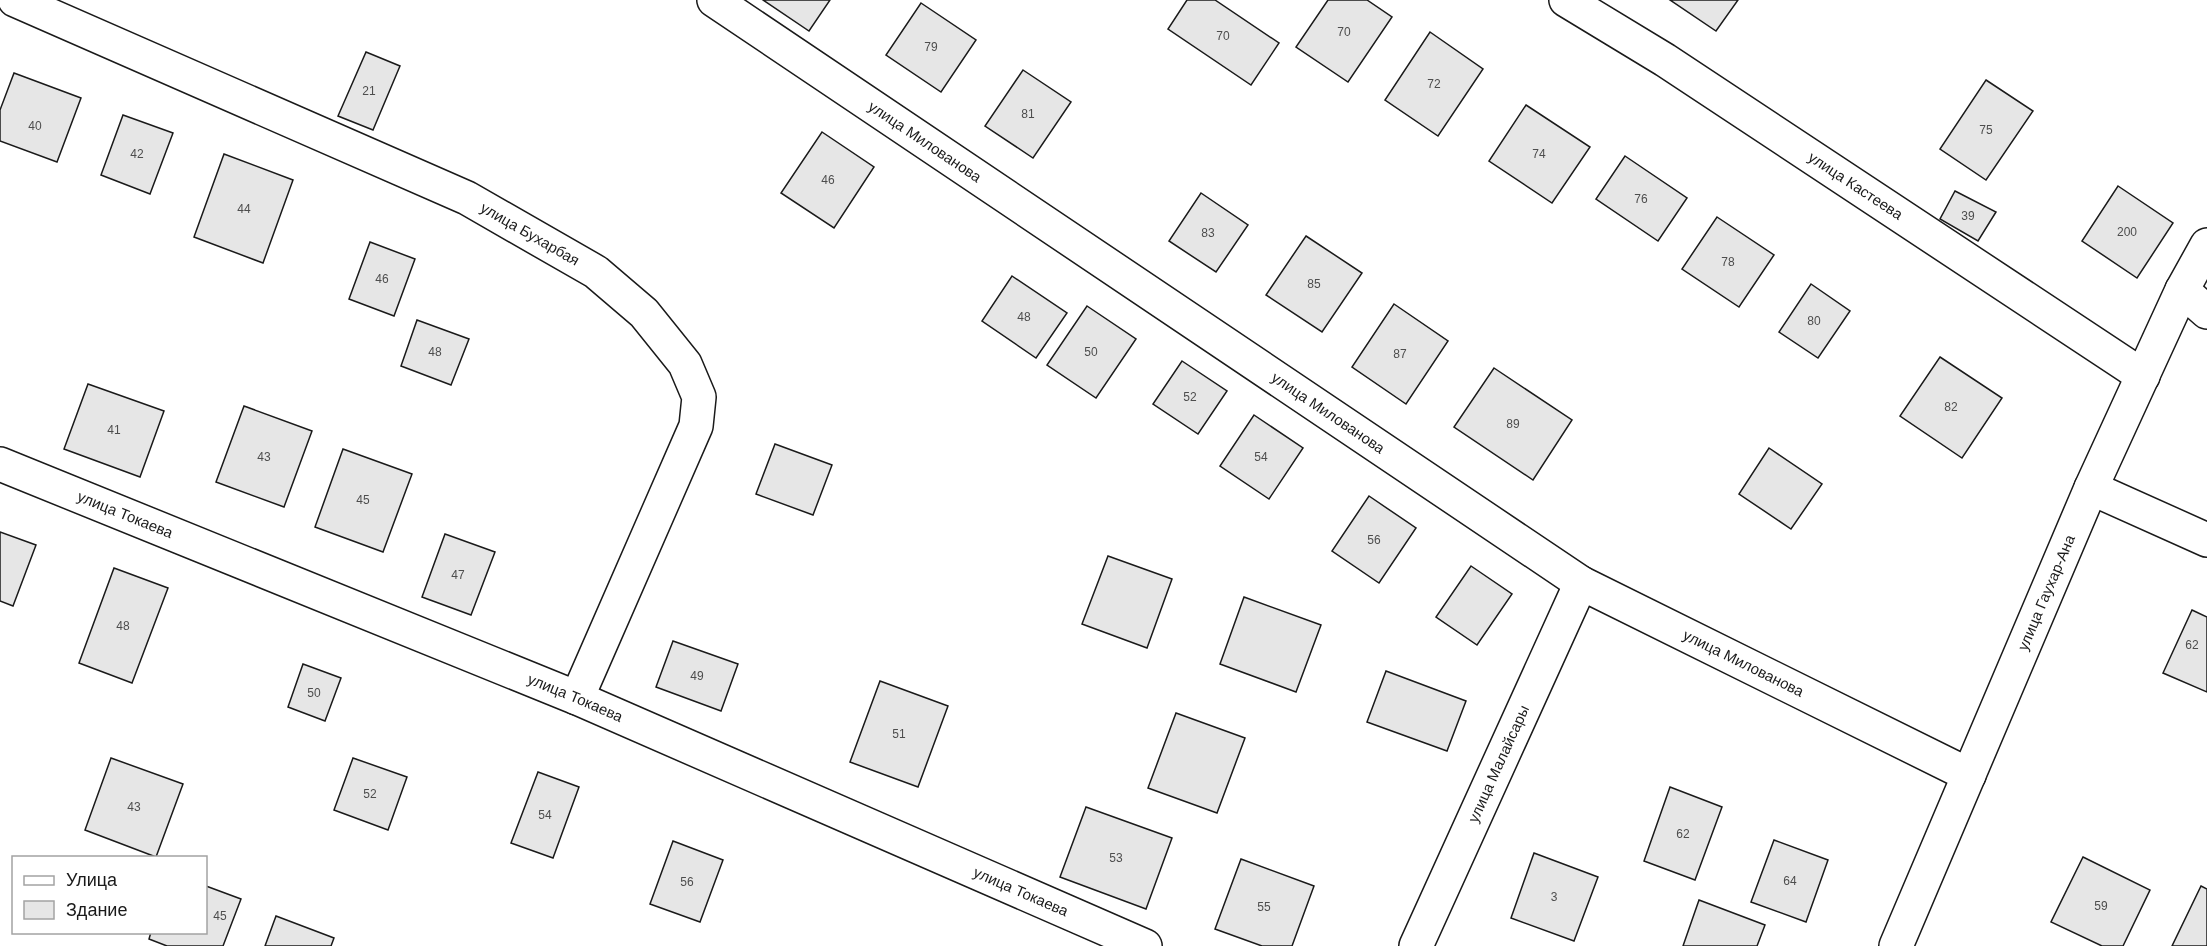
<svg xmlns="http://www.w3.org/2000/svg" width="2207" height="946" viewBox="0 0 2207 946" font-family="Helvetica,sans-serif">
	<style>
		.building { fill: #e6e6e6; stroke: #1a1a1a; stroke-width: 1.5 }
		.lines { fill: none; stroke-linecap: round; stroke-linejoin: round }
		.minor-casing { stroke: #1a1a1a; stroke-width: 36 }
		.minor { stroke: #fff; stroke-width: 33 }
		.labels { text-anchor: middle; stroke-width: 4.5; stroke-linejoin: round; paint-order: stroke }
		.number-label { font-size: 12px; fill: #4d4d4d }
		.street-label { font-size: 15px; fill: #1a1a1a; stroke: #fff }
	</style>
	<rect width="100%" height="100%" fill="#fff"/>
	<g class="building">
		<path d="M763 0H830L809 31Z"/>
		<path d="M1187 0H1215L1279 43 1251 85 1168 29Z"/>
		<path d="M1328 0H1367L1392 17 1348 82 1296 47Z"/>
		<path d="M1670 0H1738L1716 31Z"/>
		<path d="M921 3 976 40 941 92 886 55Z"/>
		<path d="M1430 32 1483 69 1438 136 1385 100Z"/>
		<path d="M366 52 400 66 373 130 338 116Z"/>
		<path d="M1023 70 1071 102 1033 158 985 126Z"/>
		<path d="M14 73 81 98 57 162 0 141V110Z"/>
		<path d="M1986 80 2033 111 1986 180 1940 149Z"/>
		<path d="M1526 105 1590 147 1552 203 1489 161Z"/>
		<path d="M123 115 173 133 150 194 101 175Z"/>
		<path d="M822 132 874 167 834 228 781 193Z"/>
		<path d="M224 154 293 180 263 263 194 237Z"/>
		<path d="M1625 156 1687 198 1658 241 1596 199Z"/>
		<path d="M2118 186 2173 223 2137 278 2082 241Z"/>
		<path d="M1955 191 1996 212 1978 241 1940 219Z"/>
		<path d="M1201 193 1248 225 1216 272 1169 241Z"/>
		<path d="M1717 217 1774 255 1739 307 1682 269Z"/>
		<path d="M1306 236 1362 273 1322 332 1266 295Z"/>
		<path d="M370 242 415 259 394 316 349 299Z"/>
		<path d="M1012 276 1067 313 1036 358 982 321Z"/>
		<path d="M1811 284 1850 311 1818 358 1779 332Z"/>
		<path d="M1394 304 1448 341 1406 404 1352 367Z"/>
		<path d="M1087 306 1136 339 1096 398 1047 365Z"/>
		<path d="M417 320 469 339 451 385 401 366Z"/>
		<path d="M1940 357 2002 398 1962 458 1900 416Z"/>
		<path d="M1182 361 1227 391 1198 434 1153 404Z"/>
		<path d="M1494 368 1572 420 1533 480 1454 427Z"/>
		<path d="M88 384 164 411 140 477 64 449Z"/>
		<path d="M244 406 312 431 284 507 216 482Z"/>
		<path d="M1254 415 1303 448 1269 499 1220 466Z"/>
		<path d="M775 444 832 465 813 515 756 494Z"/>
		<path d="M1769 448 1822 484 1791 529 1739 494Z"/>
		<path d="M343 449 412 474 383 552 315 527Z"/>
		<path d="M1369 496 1416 528 1379 583 1332 551Z"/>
		<path d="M0 532 36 545 13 606 0 601Z"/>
		<path d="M445 534 495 552 471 615 422 597Z"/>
		<path d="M1108 556 1172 579 1147 648 1082 624Z"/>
		<path d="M1471 566 1512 594 1477 645 1436 617Z"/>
		<path d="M114 568 168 588 132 683 79 663Z"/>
		<path d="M1244 597 1321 625 1296 692 1220 664Z"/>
		<path d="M2192 610 2207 617V692L2163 673Z"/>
		<path d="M673 641 738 664 721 711 656 687Z"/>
		<path d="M303 664 341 678 325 721 288 707Z"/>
		<path d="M1386 671 1466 701 1447 751 1367 722Z"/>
		<path d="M880 681 948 706 918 787 850 762Z"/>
		<path d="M1176 713 1245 738 1217 813 1148 788Z"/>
		<path d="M111 758 183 784 156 857 85 830Z"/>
		<path d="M353 758 407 777 388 830 334 810Z"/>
		<path d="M538 772 579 787 553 858 511 843Z"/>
		<path d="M1670 787 1722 807 1695 880 1644 861Z"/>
		<path d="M1086 807 1172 838 1146 909 1060 877Z"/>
		<path d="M1774 840 1828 860 1806 922 1751 902Z"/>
		<path d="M673 841 723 860 700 922 650 904Z"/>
		<path d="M1534 853 1598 877 1574 941 1511 918Z"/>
		<path d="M2083 857 2150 890 2123 946H2102L2051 922Z"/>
		<path d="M1241 859 1314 886 1292 946H1262L1215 929Z"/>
		<path d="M206 886 241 899 223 946H167L149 939 151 932H206Z"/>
		<path d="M2201 886 2207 889V946H2172Z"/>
		<path d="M1699 900 1765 925 1757 946H1683Z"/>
		<path d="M276 916 334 938 331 946H265Z"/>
	</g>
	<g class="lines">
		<defs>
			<g id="minor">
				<path id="s1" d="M15 0 467 198 596 272 644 313 685 364 699 397 696 426 577 698"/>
				<path id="s2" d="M714 0 1581 583 1969 775"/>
				<path id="s3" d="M1566 0 1665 60 2143 376"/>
				<path d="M2182 290 2207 312"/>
				<path id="s4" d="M0 464 577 698 1145 946"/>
				<path d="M2091 488 2207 540"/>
				<path id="s5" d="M1416 946 1581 583"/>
				<path id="s6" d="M1896 946 2091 488 2182 290 2207 245"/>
			</g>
		</defs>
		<use href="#minor" class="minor-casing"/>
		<use href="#minor" class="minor"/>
	</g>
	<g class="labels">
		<g class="number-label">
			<text x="1344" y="36">70</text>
			<text x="1223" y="40">70</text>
			<text x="931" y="51">79</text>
			<text x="1434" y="88">72</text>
			<text x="369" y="95">21</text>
			<text x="1028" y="118">81</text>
			<text x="35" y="130">40</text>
			<text x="1986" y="134">75</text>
			<text x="137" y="158">42</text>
			<text x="1539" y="158">74</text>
			<text x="828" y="184">46</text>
			<text x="1641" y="203">76</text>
			<text x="244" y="213">44</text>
			<text x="1968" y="220">39</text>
			<text x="2127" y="236">200</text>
			<text x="1208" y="237">83</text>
			<text x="1728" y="266">78</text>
			<text x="382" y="283">46</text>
			<text x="1314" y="288">85</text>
			<text x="1024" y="321">48</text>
			<text x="1814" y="325">80</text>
			<text x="435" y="356">48</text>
			<text x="1091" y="356">50</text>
			<text x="1400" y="358">87</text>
			<text x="1190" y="401">52</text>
			<text x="1951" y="411">82</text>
			<text x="1513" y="428">89</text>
			<text x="114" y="434">41</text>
			<text x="264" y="461">43</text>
			<text x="1261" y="461">54</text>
			<text x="363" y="504">45</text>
			<text x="1374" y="544">56</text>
			<text x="458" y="579">47</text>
			<text x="123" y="630">48</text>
			<text x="2192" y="649">62</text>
			<text x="697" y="680">49</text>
			<text x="314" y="697">50</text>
			<text x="899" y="738">51</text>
			<text x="370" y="798">52</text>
			<text x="134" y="811">43</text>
			<text x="545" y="819">54</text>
			<text x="1683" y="838">62</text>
			<text x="1116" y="862">53</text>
			<text x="1790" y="885">64</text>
			<text x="687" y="886">56</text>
			<text x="1554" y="901">3</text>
			<text x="2101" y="910">59</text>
			<text x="1264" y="911">55</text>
			<text x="220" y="920">45</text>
		</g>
		<g class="street-label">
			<text dy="5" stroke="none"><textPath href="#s2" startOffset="254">улица Милованова</textPath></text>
			<text dy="5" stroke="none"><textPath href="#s3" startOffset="344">улица Кастеева</textPath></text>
			<text dy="5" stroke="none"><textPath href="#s1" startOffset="566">улица Бухарбая</textPath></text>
			<text dy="5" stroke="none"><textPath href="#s2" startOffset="740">улица Милованова</textPath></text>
			<text dy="5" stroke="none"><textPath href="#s4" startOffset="135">улица Токаева</textPath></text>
			<text dy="5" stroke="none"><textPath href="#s6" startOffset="384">улица Гаухар-Ана</textPath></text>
			<text dy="5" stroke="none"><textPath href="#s2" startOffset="1226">улица Милованова</textPath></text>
			<text dy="5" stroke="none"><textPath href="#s4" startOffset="621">улица Токаева</textPath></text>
			<text dy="5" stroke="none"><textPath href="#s5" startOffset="200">улица Малайсары</textPath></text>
			<text dy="5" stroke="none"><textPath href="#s4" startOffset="1107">улица Токаева</textPath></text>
		</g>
	</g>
	<rect x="12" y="856" width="195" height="78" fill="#ffffff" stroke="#a3a3a3" stroke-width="1.5"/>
	<rect x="24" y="876" width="30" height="9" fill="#ffffff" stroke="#a3a3a3" stroke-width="1.5"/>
	<text x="66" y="886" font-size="18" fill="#1a1a1a">Улица</text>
	<rect x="24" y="901" width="30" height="18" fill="#e6e6e6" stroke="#a3a3a3" stroke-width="1.5"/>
	<text x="66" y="916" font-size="18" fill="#1a1a1a">Здание</text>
</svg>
